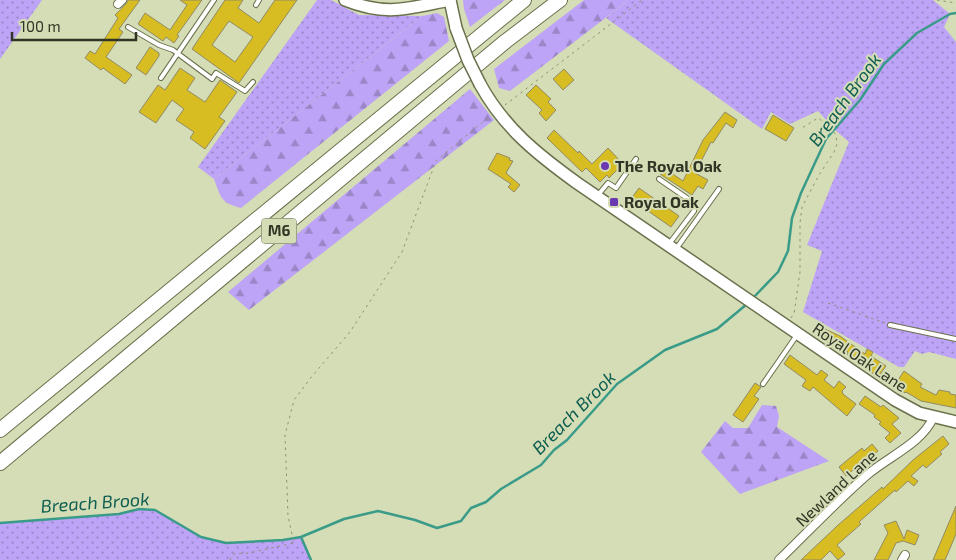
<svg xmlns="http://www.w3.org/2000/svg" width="956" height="560" viewBox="0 0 956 560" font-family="'Exo 2',sans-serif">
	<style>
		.grass { fill: url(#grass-dots) }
		.forest { fill: url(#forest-firs) }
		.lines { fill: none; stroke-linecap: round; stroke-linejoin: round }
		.stream { stroke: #3b9b89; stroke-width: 2.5 }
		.building { fill: #d7bc22; stroke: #928b65; fill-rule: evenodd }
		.lane-casing { stroke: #6a714d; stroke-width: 6 }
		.street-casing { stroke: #6a714d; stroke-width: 10 }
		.secondary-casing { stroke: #6a714d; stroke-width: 14 }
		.highway-casing { stroke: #6a714d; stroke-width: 16 }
		.path { stroke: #8d9476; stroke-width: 1; stroke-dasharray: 2.5 4; stroke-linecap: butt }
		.lane { stroke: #fff; stroke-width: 4 }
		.street { stroke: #fff; stroke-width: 8 }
		.secondary { stroke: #fff; stroke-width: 11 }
		.highway { stroke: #fff; stroke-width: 14 }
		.secondary-bridge-casing { stroke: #6a714d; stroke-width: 14; stroke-linecap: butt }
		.secondary-bridge { stroke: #fff; stroke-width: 11 }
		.poi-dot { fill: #6a39b1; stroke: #d4ddb5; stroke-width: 2 }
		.labels { text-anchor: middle; stroke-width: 4; stroke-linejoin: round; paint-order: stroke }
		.shield { fill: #d4ddb5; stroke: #626750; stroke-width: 1 }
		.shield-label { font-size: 15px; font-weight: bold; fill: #313525 }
		.poi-label { font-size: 16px; font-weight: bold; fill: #313525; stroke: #d4ddb5; text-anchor: start }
		.street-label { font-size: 16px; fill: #313525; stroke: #d4ddb5 }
		.water-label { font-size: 18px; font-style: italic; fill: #0f5e51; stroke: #d4ddb5 }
	</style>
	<defs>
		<pattern id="grass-dots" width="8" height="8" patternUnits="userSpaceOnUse" patternTransform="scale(1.25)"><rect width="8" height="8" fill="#bea4f7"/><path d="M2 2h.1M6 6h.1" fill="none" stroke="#9b86c8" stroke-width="1.8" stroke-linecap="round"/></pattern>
		<pattern id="forest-firs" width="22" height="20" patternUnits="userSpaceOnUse" patternTransform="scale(1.25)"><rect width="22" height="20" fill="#bea4f7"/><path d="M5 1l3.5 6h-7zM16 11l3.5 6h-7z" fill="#9b86c8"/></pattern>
	</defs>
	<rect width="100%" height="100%" fill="#d4ddb5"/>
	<g class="grass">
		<path d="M0 0H42L0 59Z"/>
		<path d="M317 0H331L359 15 422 16 214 179 198 167Z"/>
		<path d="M629 0H933L950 14 944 27 956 42V359L929 352 922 354 915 351 904 367H899L803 312 822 251 807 245 849 142 835 130 818 111 790 124 771 112 762 129 606 18Z"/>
		<path d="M139 509 155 510 200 536 226 543 283 540 301 537 311 560H0V523L119 514Z"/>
	</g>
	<g class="forest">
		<path d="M463 0H505L470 27 464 9Z"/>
		<path d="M584 0H629L510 91 499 88 494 69Z"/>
		<path d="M437 13 444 17 449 41 241 208C221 203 221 198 214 179L422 16Z"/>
		<path d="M470 89 494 120 249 310 228 292Z"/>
		<path d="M762 405 776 406 779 416 777 427 829 461 740 494 701 452 725 421 733 428H748Z"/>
	</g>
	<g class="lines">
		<g class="stream">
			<path d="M753 298 778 272 788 251 792 218 801 193 826 139 860 100 884 64 917 33 950 14 956 13"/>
			<path d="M0 523 119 514 139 509 155 510 201 537 226 543 283 540 301 537 344 519 378 511 415 520 437 528 461 521 471 508 486 502 501 489 541 465 554 450 567 440 617 384 665 350 717 329 747 304"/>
			<path d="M301 537 311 560"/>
		</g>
	</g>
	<g class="building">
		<path d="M128 0H140L119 29 123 32 106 57 132 75 125 84 103 68 101 70 85 58 90 51 95 54 118 18 115 15 126 4Z"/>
		<path d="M180 0H202L177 35 179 36 174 43 166 37 163 41 138 24 145 13 170 30 187 5Z"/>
		<path d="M225 0H243L238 8 259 23 275 0H297L239 83 192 49ZM229 21 253 37 235 62 212 45Z"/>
		<path d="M150 47 159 53V56L146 75 136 68Z"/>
		<path d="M180 68 195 78 187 90 205 102 220 80 237 92 219 117 225 121 205 149 190 138 194 132 176 120 184 109 172 100 156 123 139 112 158 85 165 90Z"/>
		<path d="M564 69 574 80 563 90 553 79Z"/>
		<path d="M536 85 551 99 548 102 556 110 546 121 539 113 542 110 526 95Z"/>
		<path d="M725 112 737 120 733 128 726 123 713 143 711 142 695 173 708 180 703 189 698 186 692 195 660 174 664 168 683 181 703 140Z"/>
		<path d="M773 115 794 128 786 141 765 129Z"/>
		<path d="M554 130 578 153 579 151 592 164 608 148 623 164 609 178 607 175 600 182 586 168 582 172 547 138Z"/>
		<path d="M497 153 510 158 509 160 513 161 506 173 520 185 514 192 508 187 511 184 488 169Z"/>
		<path d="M639 188 679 216 671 227 631 199Z"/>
		<path d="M825 329 840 336 865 354 867 349 873 352 871 356 886 366 878 377 847 354 848 352 836 344 835 346 820 338Z"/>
		<path d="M790 355 817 375 821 370 828 375 824 380 834 388 839 381 846 387 842 391 843 394 856 404 847 416 813 387 810 391 802 386 806 380 784 364Z"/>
		<path d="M904 371 922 384 920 387 936 395 939 390 950 392V394L956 395V408L921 401 906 392 905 393 894 386Z"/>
		<path d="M755 383 761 387 754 396 759 399 743 422 733 415Z"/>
		<path d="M865 396 881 407 883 405 899 418 892 424 901 433 890 443 885 438 890 433 879 424 881 422 874 417 875 415 859 404Z"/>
		<path d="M943 436 949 444 940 452 942 454 926 468 923 465 911 476 918 481 914 486 908 481 896 492 895 490 859 522 861 524 837 545 845 554 838 560 830 551 821 560H801L837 526 882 487 883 489 913 460Z"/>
		<path d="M872 444 878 451 873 455 872 454 846 476 839 467 862 448 864 451Z"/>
		<path d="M956 506V534L948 553 945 560H933Z"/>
		<path d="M896 521 904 539 907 530 919 535 915 545 903 541 896 543 888 560H874L888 533 884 525Z"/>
	</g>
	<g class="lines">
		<defs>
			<g id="lane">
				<path d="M256 5 259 0"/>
				<path d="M128 27 159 45 173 50 212 79 216 73 245 91 253 82"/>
				<path d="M161 78 214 0"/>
				<path d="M659 179 694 203V211L669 244"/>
				<path d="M598 195 608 183 616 188 636 159"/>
				<path d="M676 249 719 189"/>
				<path d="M890 325 956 339"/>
				<path d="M763 384 797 335"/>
			</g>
			<g id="street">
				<path d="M118 4 122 0"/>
				<path d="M779 560C808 532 837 501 867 475 888 457 922 443 933 418"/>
				<path d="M902 560 905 555"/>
			</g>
			<g id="secondary">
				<path d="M345 0C387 17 409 8 450 0"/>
				<path d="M450 0 456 28"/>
				<path d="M480 84C504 128 537 154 577 183L895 400 919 413 956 422"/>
			</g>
			<g id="highway">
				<path d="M0 430 524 0"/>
				<path d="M0 463 506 41 560 0"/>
			</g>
		</defs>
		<use href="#lane" class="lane-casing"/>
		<use href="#street" class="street-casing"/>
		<use href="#secondary" class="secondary-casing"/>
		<use href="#highway" class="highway-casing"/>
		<g class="path">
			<path d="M937 0 956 3"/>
			<path d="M505 105 642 0"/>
			<path d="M828 303 885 323"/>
			<path d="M791 318 794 314 800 272V223L802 207 819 175 834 152 837 144 836 135 829 126 818 118 802 128"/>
			<path d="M230 560 233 554 249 553 294 543 288 516 285 435 294 400 313 375 350 332 402 252 436 161 490 116"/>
		</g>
		<use href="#lane" class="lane"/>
		<use href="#street" class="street"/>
		<use href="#secondary" class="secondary"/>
		<use href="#highway" class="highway"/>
		<defs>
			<path id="secondary-bridge" d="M456 28 468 60 480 84"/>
		</defs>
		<use href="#secondary-bridge" class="secondary-bridge-casing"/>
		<use href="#secondary-bridge" class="secondary-bridge"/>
	</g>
	<g class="poi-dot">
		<circle cx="605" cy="166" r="5"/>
		<rect x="609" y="197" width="10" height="10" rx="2.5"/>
	</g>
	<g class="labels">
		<rect class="shield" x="261.5" y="218.5" width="35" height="25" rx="4"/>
		<g class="shield-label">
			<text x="279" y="236">M6</text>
		</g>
		<g class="poi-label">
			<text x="615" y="172">The Royal Oak</text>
			<text x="624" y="208">Royal Oak</text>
		</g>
		<g class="street-label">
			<text transform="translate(860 357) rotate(34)" y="6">Royal Oak Lane</text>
			<text transform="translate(836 488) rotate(-43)" y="6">Newland Lane</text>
		</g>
		<g class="water-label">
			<text transform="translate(845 100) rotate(-54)" y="6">Breach Brook</text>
			<text transform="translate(574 413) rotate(-45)" y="6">Breach Brook</text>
			<text transform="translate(95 503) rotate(-4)" y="6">Breach Brook</text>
		</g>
	</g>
	<path d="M12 32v8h124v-8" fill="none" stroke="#313525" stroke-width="2.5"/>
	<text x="20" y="32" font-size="15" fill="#313525" stroke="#d4ddb5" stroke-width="4" paint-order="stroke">100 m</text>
</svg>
